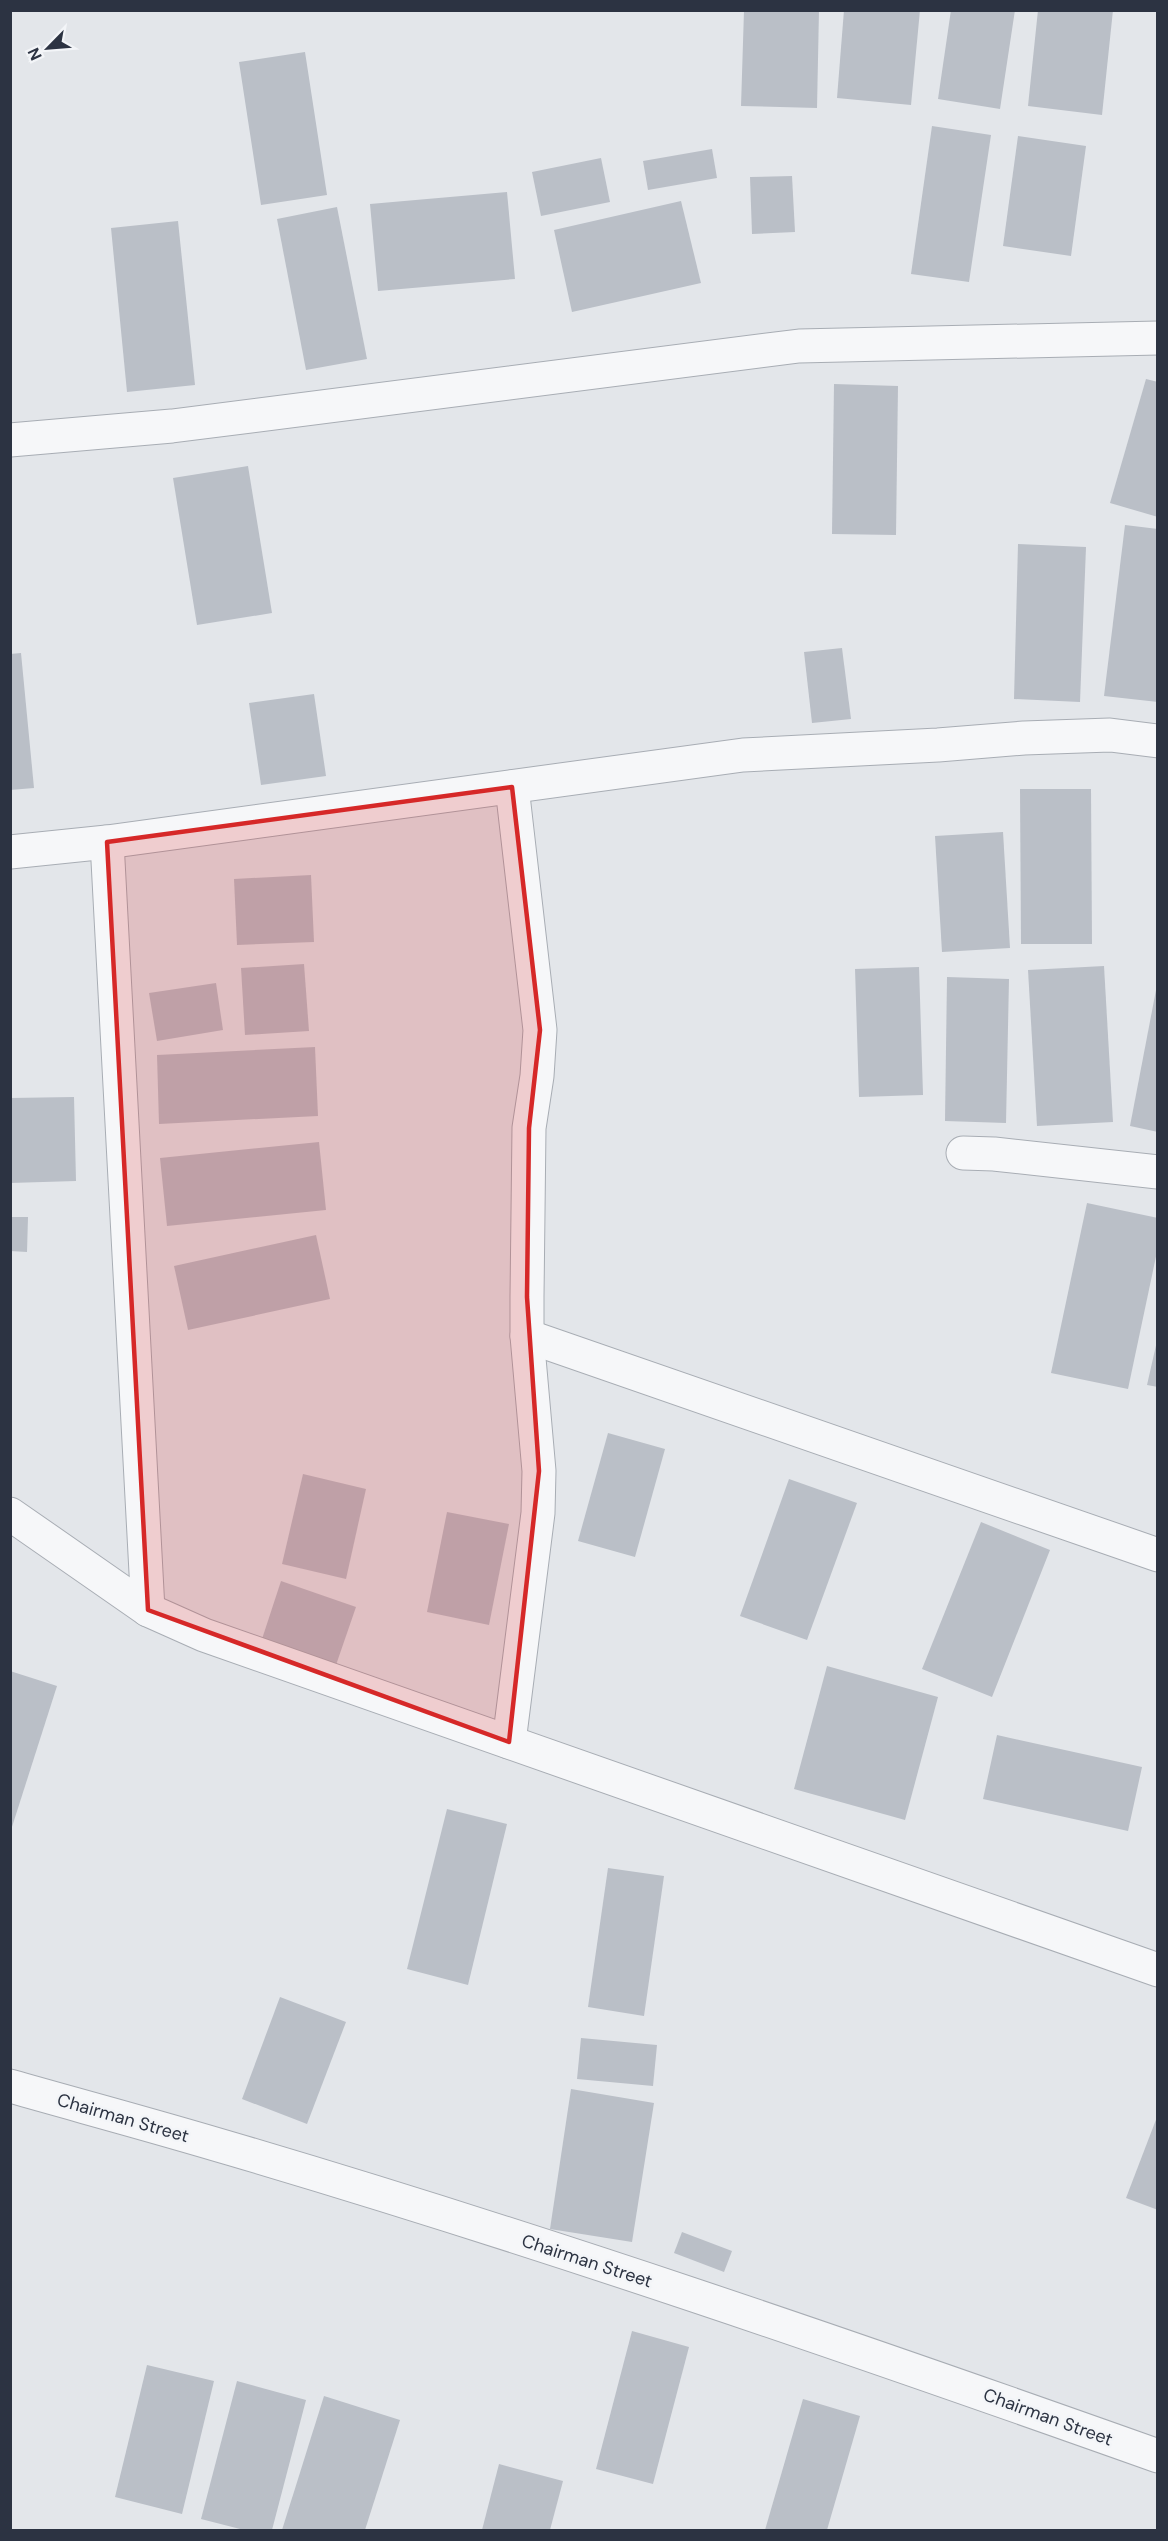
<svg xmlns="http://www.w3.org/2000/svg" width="1168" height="2541" viewBox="0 0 1168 2541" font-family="'DM Sans',sans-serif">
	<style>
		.building { fill: #babfc7 }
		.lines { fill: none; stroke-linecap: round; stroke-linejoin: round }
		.minor-casing { stroke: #a8adb4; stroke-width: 35 }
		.minor { stroke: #f6f7f9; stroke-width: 33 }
		.marked { fill: #d62828; fill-opacity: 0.2; stroke: #d62828; stroke-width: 4.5; stroke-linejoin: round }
		.labels { text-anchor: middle; stroke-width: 5; stroke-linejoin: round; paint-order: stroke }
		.street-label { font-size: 18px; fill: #2c3342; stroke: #f3f5f8 }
	</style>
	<rect width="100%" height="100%" fill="#e3e6ea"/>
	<g class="building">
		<path d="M744 10H819L817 108 741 106Z"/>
		<path d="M844 10H920L911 105 837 98Z"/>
		<path d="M951 10H1015L1000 109 938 99Z"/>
		<path d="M1038 10H1113L1102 115 1028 106Z"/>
		<path d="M305 52 327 195 261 205 239 62Z"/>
		<path d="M932 126 991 135 969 282 911 274Z"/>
		<path d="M1018 136 1086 146 1071 256 1003 246Z"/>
		<path d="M712 149 717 178 648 190 643 161Z"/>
		<path d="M601 158 610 202 541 216 532 172Z"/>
		<path d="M792 176 795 232 752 234 750 177Z"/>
		<path d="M507 192 515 279 378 291 370 204Z"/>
		<path d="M681 201 701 283 572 312 554 230Z"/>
		<path d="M337 207 367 359 306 370 277 219Z"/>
		<path d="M178 221 195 385 127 392 111 228Z"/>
		<path d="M1146 379 1158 382V517L1110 503Z"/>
		<path d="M834 384 898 386 896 535 832 534Z"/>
		<path d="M248 466 272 613 197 625 173 478Z"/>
		<path d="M1125 525 1158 529V702L1104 696Z"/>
		<path d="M1018 544 1086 547 1080 702 1014 699Z"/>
		<path d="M842 648 851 719 812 723 804 652Z"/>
		<path d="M21 653 34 788 10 790V654Z"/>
		<path d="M314 694 326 776 261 785 249 703Z"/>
		<path d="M1020 789H1091L1092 944H1021Z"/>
		<path d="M1003 832 1010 948 942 952 935 836Z"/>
		<path d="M311 875 314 942 237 945 234 879Z"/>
		<path d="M304 964 309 1031 245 1035 241 968Z"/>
		<path d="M1104 966 1113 1122 1037 1126 1028 970Z"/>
		<path d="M919 967 923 1095 859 1097 855 969Z"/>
		<path d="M947 977 1009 979 1006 1123 945 1121Z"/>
		<path d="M216 983 223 1030 157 1041 149 993Z"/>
		<path d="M1156 990H1158V1132L1130 1126Z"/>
		<path d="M315 1047 318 1116 159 1124 157 1055Z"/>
		<path d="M74 1097 76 1181 10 1183V1098Z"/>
		<path d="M319 1142 326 1210 167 1226 160 1158Z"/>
		<path d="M1087 1203 1158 1218V1247L1128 1389 1051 1373Z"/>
		<path d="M10 1217H28L27 1252 10 1251Z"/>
		<path d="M316 1235 330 1299 188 1330 174 1266Z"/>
		<path d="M1157 1341H1158V1387L1147 1385Z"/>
		<path d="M608 1433 665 1449 635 1557 578 1541Z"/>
		<path d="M303 1474 366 1489 346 1579 282 1564Z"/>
		<path d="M789 1479 857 1503 807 1640 740 1616Z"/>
		<path d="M447 1512 509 1524 489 1625 427 1612Z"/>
		<path d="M981 1522 1050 1550 992 1697 922 1669Z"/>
		<path d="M281 1581 356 1607 336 1665 262 1639Z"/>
		<path d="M827 1666 938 1697 905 1820 794 1789Z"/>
		<path d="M10 1671 57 1686 11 1830H10Z"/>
		<path d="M997 1735 1142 1767 1128 1831 983 1799Z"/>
		<path d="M447 1809 507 1824 468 1985 407 1969Z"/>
		<path d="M608 1868 664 1876 644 2016 588 2007Z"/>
		<path d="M280 1997 346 2022 307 2124 242 2099Z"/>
		<path d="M581 2038 657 2045 653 2086 577 2079Z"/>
		<path d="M571 2089 654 2103 632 2242 550 2229Z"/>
		<path d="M1157 2117H1158V2210L1126 2198Z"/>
		<path d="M682 2232 732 2251 724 2272 674 2253Z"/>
		<path d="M632 2331 689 2347 653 2484 596 2469Z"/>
		<path d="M147 2365 214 2381 182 2514 115 2497Z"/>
		<path d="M237 2381 306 2400 272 2530H244L201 2519Z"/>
		<path d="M324 2396 400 2420 365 2530H282Z"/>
		<path d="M803 2399 860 2416 827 2530H765Z"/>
		<path d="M499 2464 563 2481 550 2530H482Z"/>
	</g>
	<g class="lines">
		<defs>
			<g id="minor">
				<path d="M10 440 172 426 799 346 1158 338"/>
				<path d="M107 842 148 1610"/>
				<path d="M10 852 107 842 743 755 938 745 1024 738 1110 735 1158 741"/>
				<path d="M963 1153 994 1154 1158 1172"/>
				<path d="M527 1336 1158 1555"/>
				<path d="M10 1514 148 1610 204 1635 1158 1970"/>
				<path d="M509 1742 538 1513 539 1471 527 1336V1297L529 1128 537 1076 540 1030 512 787"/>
				<path d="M10 2086C84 2107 159 2127 232 2149 544 2241 851 2347 1158 2456"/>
			</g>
		</defs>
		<use href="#minor" class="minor-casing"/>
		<use href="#minor" class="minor"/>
	</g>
	<path class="marked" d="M512 787 540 1030 529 1128 527 1297 539 1471 509 1742 148 1610 107 842Z"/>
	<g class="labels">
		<g class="street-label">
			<text transform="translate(123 2118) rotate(16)" y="6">Chairman Street</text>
			<text transform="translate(587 2261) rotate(18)" y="6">Chairman Street</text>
			<text transform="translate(1048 2417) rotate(20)" y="6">Chairman Street</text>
		</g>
	</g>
	<rect width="1168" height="2541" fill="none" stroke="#2c3342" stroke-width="24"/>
	<g transform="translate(48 48) rotate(245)" stroke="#f3f5f8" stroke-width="4.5" paint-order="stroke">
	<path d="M0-4.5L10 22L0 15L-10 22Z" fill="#2c3342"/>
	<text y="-9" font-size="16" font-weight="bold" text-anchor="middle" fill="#2c3342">N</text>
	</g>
</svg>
